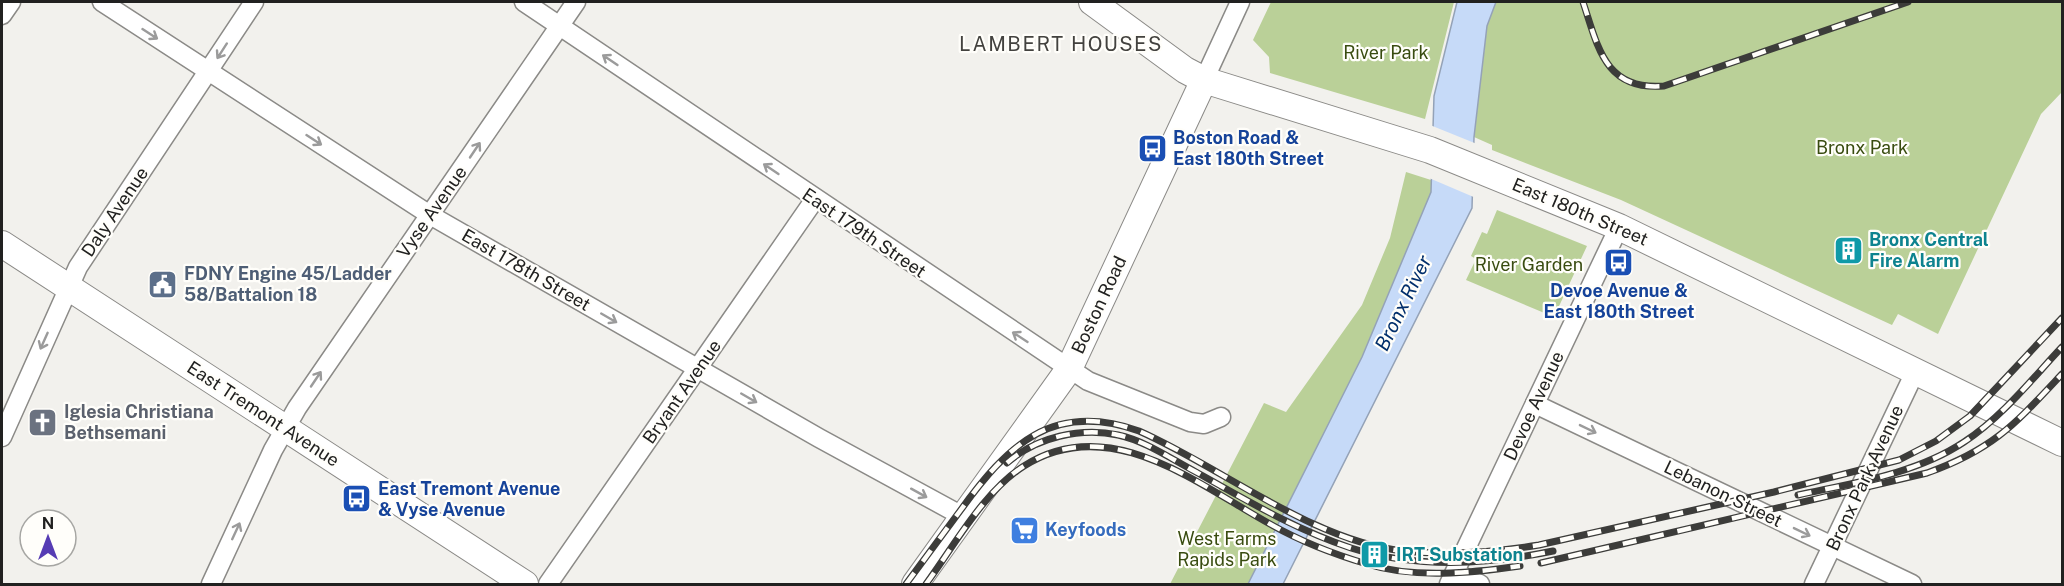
<svg xmlns="http://www.w3.org/2000/svg" width="2064" height="586" viewBox="0 0 2064 586" font-family="'Public Sans',sans-serif">
	<style>
		.green { fill: #bad098 }
		.water { fill: #c6daf8; stroke: #94a2b7; stroke-width: 1.5 }
		.pier { fill: #f2f1ed }
		.lines { fill: none; stroke-linecap: round; stroke-linejoin: round }
		.street-casing { stroke: #8b8a87; stroke-width: 21 }
		.secondary-casing { stroke: #8b8a87; stroke-width: 28 }
		.street { stroke: #fff; stroke-width: 18 }
		.secondary { stroke: #fff; stroke-width: 26 }
		.rail-casing { stroke: #3c3c3a; stroke-width: 7 }
		.rail { stroke: #fffefa; stroke-width: 4.5; stroke-dasharray: 14; stroke-linecap: butt }
		.oneway { stroke: #9b9b9b }
		.labels { text-anchor: middle; stroke-width: 4.5; stroke-linejoin: round; paint-order: stroke }
		.park-label { font-size: 18px; fill: #394c10; stroke: #fffefa }
		.transit-label { font-size: 18px; font-weight: bold; fill: #164399; stroke: #fffefa; text-anchor: start }
		.street-label { font-size: 18px; fill: #212120; stroke: #fffefa }
		.culture-label { font-size: 18px; font-weight: bold; fill: #0d838f; stroke: #fffefa; text-anchor: start }
		.service-label { font-size: 18px; font-weight: bold; fill: #4e5e75; stroke: #fffefa; text-anchor: start }
		.worship-label { font-size: 18px; font-weight: bold; fill: #5b616d; stroke: #fffefa; text-anchor: start }
		.shop-label { font-size: 18px; font-weight: bold; fill: #366cbe; stroke: #fffefa; text-anchor: start }
		.neighbourhood-label { font-size: 20px; letter-spacing: 1.5px; fill: #43423f; stroke: #fffefa }
		.water-label { font-size: 20px; font-style: italic; fill: #022f6c; stroke: #fffefa }
	</style>
	<rect width="100%" height="100%" fill="#f2f1ed"/>
	<g class="green">
		<path d="M1271 2H1454L1425 119 1270 73 1269 57 1253 40Z"/>
		<path d="M1496 2H2062V92L2041 114 1938 334 1898 314 1892 325 1621 200 1492 150V145L1474 137 1487 26Z"/>
		<path d="M1406 172 1431 180V192L1362 357 1248 584H1170L1264 403 1286 412 1362 305 1390 238Z"/>
		<path d="M1497 210 1587 246 1554 317 1466 280 1476 259 1471 256 1482 232 1487 234Z"/>
	</g>
	<path class="water" d="M1457 2H1496L1487 26 1474 137 1472 208 1283 584H1248L1362 357 1431 192 1434 96Z"/>
	<path class="pier" d="M1430 125 1477 144 1476 198 1429 178Z"/>
	<g class="lines">
		<defs>
			<g id="street">
				<path d="M102 2 430 215 819 438 964 517"/>
				<path d="M524 2 1088 381 1190 422 1204 424 1221 417"/>
				<path d="M2 15 11 2"/>
				<path d="M1204 80 1240 2"/>
				<path d="M1535 404 1912 584"/>
				<path d="M2 437 78 267 254 2"/>
				<path d="M1455 573 1480 584"/>
				<path d="M211 584 273 450 297 408 576 2"/>
				<path d="M548 584 815 199"/>
				<path d="M1449 584 1619 227"/>
				<path d="M1814 584 1915 372"/>
			</g>
			<g id="secondary">
				<path d="M1092 2 1185 70 1204 80 1430 150 1619 227 2062 443"/>
				<path d="M2 244 525 584"/>
				<path d="M915 584 1069 369 1204 80"/>
			</g>
		</defs>
		<use href="#street" class="street-casing"/>
		<use href="#secondary" class="secondary-casing"/>
		<use href="#street" class="street"/>
		<use href="#secondary" class="secondary"/>
		<defs>
			<g id="rail">
				<path d="M1583 2C1598 47 1605 91 1664 86L1908 2"/>
				<path d="M1007 463C1036 437 1081 427 1118 435 1146 441 1171 459 1196 472 1246 500 1296 530 1351 548 1417 569 1486 565 1553 551"/>
				<path d="M1798 495C1853 483 1916 474 1964 442 2002 417 2032 379 2062 347"/>
				<path d="M1541 563 1927 473C1994 449 2015 424 2062 374"/>
				<path d="M906 584C924 560 942 535 960 511 1007 446 1052 400 1139 431 1221 467 1312 541 1403 551 1448 556 1494 552 1539 545L1774 492 1899 460 1936 441 1970 416 2062 318"/>
				<path d="M926 584C954 546 984 491 1024 466 1109 412 1196 483 1270 524 1300 541 1333 554 1367 564 1415 579 1471 573 1520 566"/>
			</g>
		</defs>
		<use href="#rail" class="rail-casing"/>
		<use href="#rail" class="rail"/>
	</g>
	<defs><path id="oneway-shaft" d="M-6 0H5M1.5-3L5.5 0L1.5 3" fill="none" stroke-width="1.6" stroke-linecap="round" stroke-linejoin="round" transform="scale(1.5)"/></defs>
	<g class="oneway">
		<use href="#oneway-shaft" transform="translate(150 34) rotate(33)"/>
		<use href="#oneway-shaft" transform="translate(222 51) rotate(123)"/>
		<use href="#oneway-shaft" transform="translate(610 60) rotate(-146)"/>
		<use href="#oneway-shaft" transform="translate(314 140) rotate(33)"/>
		<use href="#oneway-shaft" transform="translate(475 150) rotate(-56)"/>
		<use href="#oneway-shaft" transform="translate(771 169) rotate(-146)"/>
		<use href="#oneway-shaft" transform="translate(609 318) rotate(30)"/>
		<use href="#oneway-shaft" transform="translate(1020 337) rotate(-147)"/>
		<use href="#oneway-shaft" transform="translate(44 341) rotate(114)"/>
		<use href="#oneway-shaft" transform="translate(316 379) rotate(-56)"/>
		<use href="#oneway-shaft" transform="translate(749 398) rotate(30)"/>
		<use href="#oneway-shaft" transform="translate(1588 429) rotate(26)"/>
		<use href="#oneway-shaft" transform="translate(919 493) rotate(29)"/>
		<use href="#oneway-shaft" transform="translate(236 531) rotate(-65)"/>
		<use href="#oneway-shaft" transform="translate(1802 532) rotate(26)"/>
	</g>
	<defs>
		<symbol id="bus-square" viewBox="-11 -11 22 22"><rect x="-9" y="-9" width="18" height="18" rx="4" fill="#1a4fb4" stroke="#fffefa"/><path d="M-5-6H5V4H4V6H2V4H-2V6H-4V4H-5ZM-3.5-4V0h7V-4ZM-3.5 1.2v1.5H-2V1.2ZM2 1.2v1.5H3.5V1.2Z" fill="#fff"/></symbol>
		<symbol id="building-square" viewBox="-11 -11 22 22"><rect x="-9" y="-9" width="18" height="18" rx="4" fill="#0f9aa8" stroke="#fffefa"/><path d="M-4-6H4V6H1V3H-1V6H-4ZM-2.5-4.3h1.7v1.8h-1.7ZM.8-4.3h1.7v1.8H.8ZM-2.5-1h1.7V.8h-1.7ZM.8-1h1.7V.8H.8Z" fill="#fff"/></symbol>
		<symbol id="civic-square" viewBox="-11 -11 22 22"><rect x="-9" y="-9" width="18" height="18" rx="4" fill="#5c6f8a" stroke="#fffefa"/><path d="M-.6-6.5H3V-4.5H.6V-3L4-1V1h2V6H-6V1h2V-1L-.6-3ZM-1.2 2.5V6h2.4V2.5Z" fill="#fff"/></symbol>
		<symbol id="church-square" viewBox="-11 -11 22 22"><rect x="-9" y="-9" width="18" height="18" rx="4" fill="#6b7280" stroke="#fffefa"/><path d="M-1.2-6h2.4v3.5h3.3v2.4h-3.3V6h-2.4V-.1h-3.3v-2.4h3.3Z" fill="#fff"/></symbol>
		<symbol id="supermarket-square" viewBox="-11 -11 22 22"><rect x="-9" y="-9" width="18" height="18" rx="4" fill="#3f7fe0" stroke="#fffefa"/><path d="M-6-5.5h2.5l.6 2H6L4.5 2H-2.5L-4.4-4H-6ZM-1.5 3.2a1.3 1.3 0 1 0 .1 0ZM3 3.2a1.3 1.3 0 1 0 .1 0Z" fill="#fff"/></symbol>
	</defs>
	<g fill-rule="evenodd">
		<use href="#bus-square" x="1136" y="132" width="33" height="33"/>
		<use href="#building-square" x="1832" y="234" width="33" height="33"/>
		<use href="#bus-square" x="1602" y="246" width="33" height="33"/>
		<use href="#civic-square" x="146" y="268" width="33" height="33"/>
		<use href="#church-square" x="26" y="406" width="33" height="33"/>
		<use href="#bus-square" x="340" y="482" width="33" height="33"/>
		<use href="#supermarket-square" x="1008" y="514" width="33" height="33"/>
		<use href="#building-square" x="1358" y="538" width="33" height="33"/>
	</g>
	<g class="labels">
		<g class="park-label">
			<text x="1386" y="59">River Park</text>
			<text x="1862" y="154">Bronx Park</text>
			<text x="1529" y="271">River Garden</text>
			<text x="1227" y="545">West Farms<tspan x="1227" dy="21">Rapids Park</tspan></text>
		</g>
		<g class="transit-label">
			<text x="1173" y="144">Boston Road &amp;<tspan x="1173" dy="21">East 180th Street</tspan></text>
			<text x="1619" y="297" text-anchor="middle">Devoe Avenue &amp;<tspan x="1619" dy="21">East 180th Street</tspan></text>
			<text x="378" y="495">East Tremont Avenue<tspan x="378" dy="21">&amp; Vyse Avenue</tspan></text>
		</g>
		<g class="street-label">
			<text transform="translate(115 212) rotate(-56)" y="6">Daly Avenue</text>
			<text transform="translate(432 212) rotate(-55)" y="6">Vyse Avenue</text>
			<text transform="translate(1580 212) rotate(23)" y="6">East 180th Street</text>
			<text transform="translate(864 233) rotate(34)" y="6">East 179th Street</text>
			<text transform="translate(526 270) rotate(30)" y="6">East 178th Street</text>
			<text transform="translate(1099 305) rotate(-65)" y="6">Boston Road</text>
			<text transform="translate(682 392) rotate(-55)" y="6">Bryant Avenue</text>
			<text transform="translate(1534 406) rotate(-65)" y="6">Devoe Avenue</text>
			<text transform="translate(263 414) rotate(33)" y="6">East Tremont Avenue</text>
			<text transform="translate(1865 478) rotate(-65)" y="6">Bronx Park Avenue</text>
			<text transform="translate(1723 494) rotate(26)" y="6">Lebanon Street</text>
		</g>
		<g class="culture-label">
			<text x="1869" y="246">Bronx Central<tspan x="1869" dy="21">Fire Alarm</tspan></text>
			<text x="1396" y="561">IRT Substation</text>
		</g>
		<g class="service-label">
			<text x="184" y="280">FDNY Engine 45/Ladder<tspan x="184" dy="21">58/Battalion 18</tspan></text>
		</g>
		<g class="worship-label">
			<text x="64" y="418">Iglesia Christiana<tspan x="64" dy="21">Bethsemani</tspan></text>
		</g>
		<g class="shop-label">
			<text x="1045" y="536">Keyfoods</text>
		</g>
		<g class="neighbourhood-label">
			<text x="1061" y="51">LAMBERT HOUSES</text>
		</g>
		<g class="water-label">
			<text transform="translate(1403 303) rotate(-64)" y="7">Bronx River</text>
		</g>
	</g>
	<rect width="2064" height="586" fill="none" stroke="#212120" stroke-width="6"/>
	<g transform="translate(48 538)"><circle r="28" fill="#fffefa" stroke="#a6a6a3" stroke-width="1.5"/>
	<path d="M0-4.5L10 22L0 15L-10 22Z" fill="#563cb4"/>
	<text y="-9" font-size="16" font-weight="bold" text-anchor="middle" fill="#212120">N</text>
	</g>
</svg>
